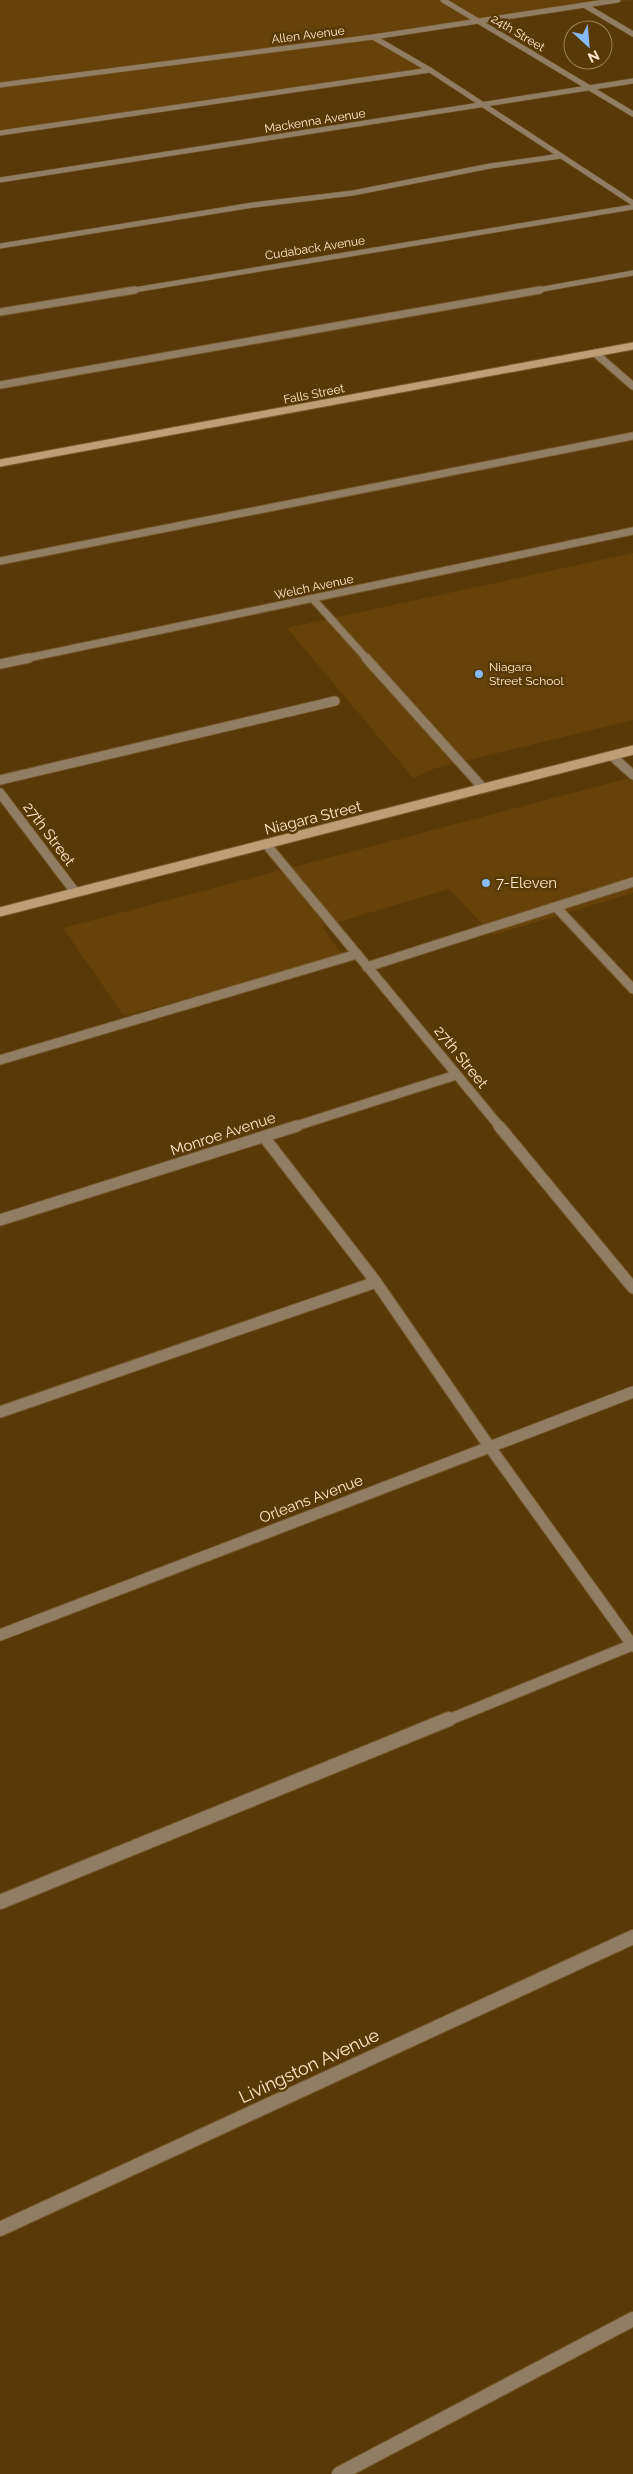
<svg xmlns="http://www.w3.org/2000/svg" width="633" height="2474" viewBox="0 0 633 2474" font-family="Raleway,sans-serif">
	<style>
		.built { fill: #644209 }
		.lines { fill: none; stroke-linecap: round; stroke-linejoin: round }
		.lane-far4-casing { stroke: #76592b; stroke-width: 6 }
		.lane-far3-casing { stroke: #76592b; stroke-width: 9 }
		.lane-far2-casing { stroke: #76592b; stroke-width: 11 }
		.lane-far1-casing { stroke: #76592b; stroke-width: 13 }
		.lane-casing { stroke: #76592b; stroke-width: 16 }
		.street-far4-casing { stroke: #76592b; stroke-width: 6 }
		.street-far3-casing { stroke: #76592b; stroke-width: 9 }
		.street-far2-casing { stroke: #76592b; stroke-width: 11 }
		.street-far1-casing { stroke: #76592b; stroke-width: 13 }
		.street-casing { stroke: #76592b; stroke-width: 16 }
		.secondary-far1-casing { stroke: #76592b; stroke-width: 9 }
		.secondary-casing { stroke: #76592b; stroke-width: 11 }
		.lane-far4 { stroke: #917d63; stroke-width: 5 }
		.lane-far3 { stroke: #917d63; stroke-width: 7 }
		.lane-far2 { stroke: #917d63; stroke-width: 9 }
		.lane-far1 { stroke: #917d63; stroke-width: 11 }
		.lane { stroke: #917d63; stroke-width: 14 }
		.street-far4 { stroke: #917d63; stroke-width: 5 }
		.street-far3 { stroke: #917d63; stroke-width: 7 }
		.street-far2 { stroke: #917d63; stroke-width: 9 }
		.street-far1 { stroke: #917d63; stroke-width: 11 }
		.street { stroke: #917d63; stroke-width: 14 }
		.secondary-far1 { stroke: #bd9e75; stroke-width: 7 }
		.secondary { stroke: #bd9e75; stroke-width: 9 }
		.poi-dot { fill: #86bbfb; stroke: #583a08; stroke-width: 2 }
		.labels { text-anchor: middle; stroke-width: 5; stroke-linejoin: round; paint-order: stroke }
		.far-street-label { font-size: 12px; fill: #ffe8ca; stroke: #583a08 }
		.far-poi-label { font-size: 12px; fill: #ffe8ca; stroke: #583a08; text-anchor: start }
		.street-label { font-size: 15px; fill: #ffe8ca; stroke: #583a08 }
		.poi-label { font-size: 15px; fill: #ffe8ca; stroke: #583a08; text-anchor: start }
		.near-street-label { font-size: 18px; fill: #ffe8ca; stroke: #583a08 }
	</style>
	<rect width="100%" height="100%" fill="#583a08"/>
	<g class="built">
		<path d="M0 0H633L383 38 428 71 0 135Z"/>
		<path d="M633 553V720L436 768 413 778 287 628Z"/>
		<path d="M633 777V893L493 935 449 889 322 927 343 955 124 1016 63 928Z"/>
	</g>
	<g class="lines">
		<defs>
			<g id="lane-far4">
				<path d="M584 5 633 34"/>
				<path d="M373 37 430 70 633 203"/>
				<path d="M0 133 430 70"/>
				<path d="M0 246 253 205 353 193 490 166 561 156"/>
				<path d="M532 291 633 273"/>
			</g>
			<g id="lane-far3">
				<path d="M0 385 540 290"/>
				<path d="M0 561 633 436"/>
				<path d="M313 599 367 659"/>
			</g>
			<g id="lane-far2">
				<path d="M366 658 483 788"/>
				<path d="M0 780 335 701"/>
				<path d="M556 907 633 989"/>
				<path d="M367 967 633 882"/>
				<path d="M0 1060 357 954"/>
			</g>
			<g id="lane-far1">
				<path d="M264 1137 376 1282 489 1446 633 1646"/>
				<path d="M0 1412 376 1282"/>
				<path d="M446 1721 632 1645"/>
			</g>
			<g id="lane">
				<path d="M0 1902 449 1719"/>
				<path d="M339 2474 633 2319"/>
			</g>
			<g id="street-far4">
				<path d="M443 0 633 114"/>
				<path d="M0 85 373 37 618 0"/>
				<path d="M0 180 633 81"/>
				<path d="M128 291 633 207"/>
			</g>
			<g id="street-far3">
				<path d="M0 312 135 290"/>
				<path d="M595 353 633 386"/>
				<path d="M23 659 633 531"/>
			</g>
			<g id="street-far2">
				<path d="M0 664 29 658"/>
				<path d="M612 756 633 775"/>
				<path d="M0 793 75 892"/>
				<path d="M266 844 500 1127"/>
				<path d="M293 1127 456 1075"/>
			</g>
			<g id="street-far1">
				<path d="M499 1126 633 1288"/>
				<path d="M0 1220 297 1126"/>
				<path d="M0 1635 633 1392"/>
			</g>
			<path id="street" d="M0 2229 633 1937"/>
			<path id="secondary-far1" d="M0 463 633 346"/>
			<path id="secondary" d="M0 912 633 750"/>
		</defs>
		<use href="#lane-far4" class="lane-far4-casing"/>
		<use href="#lane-far3" class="lane-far3-casing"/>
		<use href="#lane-far2" class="lane-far2-casing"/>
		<use href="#lane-far1" class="lane-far1-casing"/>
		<use href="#lane" class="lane-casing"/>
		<use href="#street-far4" class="street-far4-casing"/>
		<use href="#street-far3" class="street-far3-casing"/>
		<use href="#street-far2" class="street-far2-casing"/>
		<use href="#street-far1" class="street-far1-casing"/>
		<use href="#street" class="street-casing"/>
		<use href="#secondary-far1" class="secondary-far1-casing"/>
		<use href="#secondary" class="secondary-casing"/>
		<use href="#lane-far4" class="lane-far4"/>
		<use href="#lane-far3" class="lane-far3"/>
		<use href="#lane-far2" class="lane-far2"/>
		<use href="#lane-far1" class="lane-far1"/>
		<use href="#lane" class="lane"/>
		<use href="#street-far4" class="street-far4"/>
		<use href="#street-far3" class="street-far3"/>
		<use href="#street-far2" class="street-far2"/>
		<use href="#street-far1" class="street-far1"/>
		<use href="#street" class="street"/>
		<use href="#secondary-far1" class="secondary-far1"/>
		<use href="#secondary" class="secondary"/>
	</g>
	<g class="poi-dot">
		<circle cx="479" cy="674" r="5"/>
		<circle cx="486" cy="883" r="5"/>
	</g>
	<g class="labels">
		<g class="far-street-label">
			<text transform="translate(518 33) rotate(31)" y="4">24th Street</text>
			<text transform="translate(308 35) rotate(-7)" y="4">Allen Avenue</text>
			<text transform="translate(315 121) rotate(-9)" y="4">Mackenna Avenue</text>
			<text transform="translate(315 248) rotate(-9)" y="4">Cudaback Avenue</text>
			<text transform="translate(314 394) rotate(-11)" y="4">Falls Street</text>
			<text transform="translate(314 587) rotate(-12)" y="4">Welch Avenue</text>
		</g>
		<g class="far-poi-label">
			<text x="489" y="671">Niagara<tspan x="489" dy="14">Street School</tspan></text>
		</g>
		<g class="street-label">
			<text transform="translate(313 818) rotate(-14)" y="5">Niagara Street</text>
			<text transform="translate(49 834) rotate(53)" y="5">27th Street</text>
			<text transform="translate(461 1057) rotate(51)" y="5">27th Street</text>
			<text transform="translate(223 1134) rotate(-18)" y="5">Monroe Avenue</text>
			<text transform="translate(311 1499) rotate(-21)" y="5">Orleans Avenue</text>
		</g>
		<g class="poi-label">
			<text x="496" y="888">7-Eleven</text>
		</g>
		<g class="near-street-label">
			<text transform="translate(309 2066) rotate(-25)" y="6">Livingston Avenue</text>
		</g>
	</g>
	<g transform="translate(588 45) rotate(154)"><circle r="24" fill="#583a08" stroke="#9b8056"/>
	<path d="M0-4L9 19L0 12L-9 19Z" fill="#86bbfb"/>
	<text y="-8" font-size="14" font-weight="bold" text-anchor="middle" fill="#ffe8ca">N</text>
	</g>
</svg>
